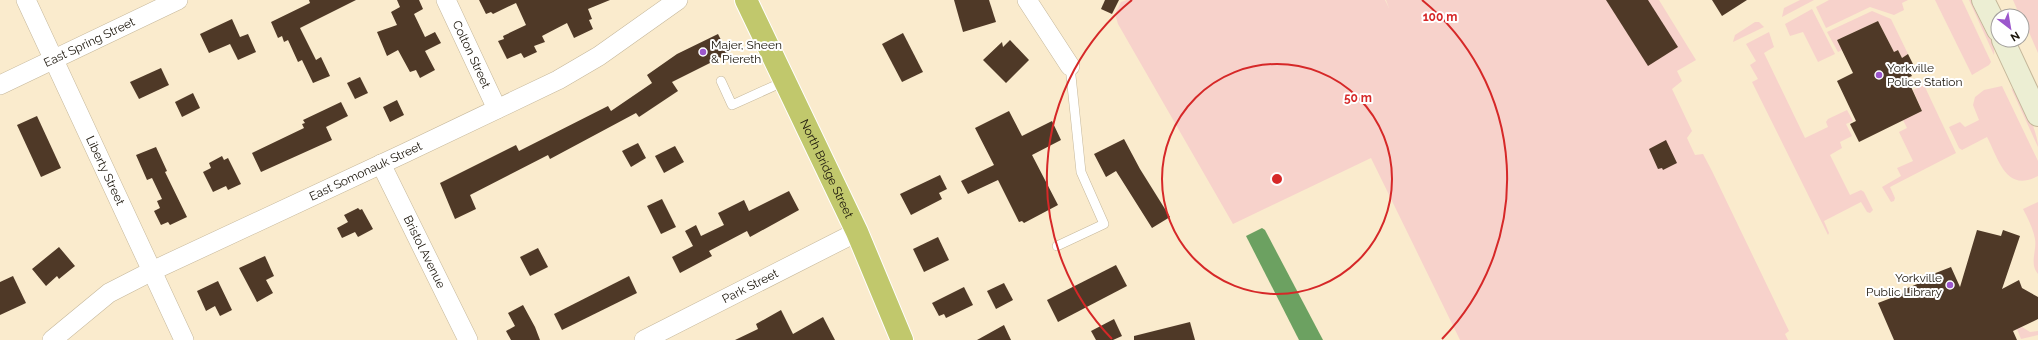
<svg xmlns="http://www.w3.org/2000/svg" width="2038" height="340" viewBox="0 0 2038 340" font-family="Raleway,sans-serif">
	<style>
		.green { fill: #f7d2cb }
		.water { fill: #6ca161 }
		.building { fill: #4f3927 }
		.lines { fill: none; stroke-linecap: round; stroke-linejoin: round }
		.lane-casing { stroke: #c5b79a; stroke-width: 10 }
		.street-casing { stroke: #c5b79a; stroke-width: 20 }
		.secondary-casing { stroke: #c5b79a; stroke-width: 24 }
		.highway-casing { stroke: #fff; stroke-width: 24 }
		.lane { stroke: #fff; stroke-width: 9 }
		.street { stroke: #fff; stroke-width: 19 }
		.secondary { stroke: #eceed3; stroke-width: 22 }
		.highway { stroke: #c1c86c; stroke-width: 22 }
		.ring { fill: none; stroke: #d62828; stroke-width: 2 }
		.poi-dot { fill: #9c57cc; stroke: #fff; stroke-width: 1.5 }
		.labels { text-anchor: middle; stroke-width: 4; stroke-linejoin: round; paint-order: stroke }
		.street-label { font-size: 12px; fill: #1b150b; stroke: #fff }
		.poi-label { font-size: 12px; fill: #1b150b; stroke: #fff; text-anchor: start }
		.centre { fill: #d62828; stroke: #fff; stroke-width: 2 }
		.ring-label { font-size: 12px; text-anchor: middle; font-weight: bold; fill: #d62828; stroke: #fff; stroke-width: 4; stroke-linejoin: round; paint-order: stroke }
	</style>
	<rect width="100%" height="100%" fill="#faebcd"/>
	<g class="green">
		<path d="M1127 0H1385L1389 8 1386 0H1659L1696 60 1677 71 1682 81 1672 89 1692 131 1687 138 1695 155 1703 154 1712 171 1789 331 1785 334 1788 340H1460L1371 158 1233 224 1118 24 1115 14 1121 2Z"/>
		<path d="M1800 0H1814L1782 17 1784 8Z"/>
		<path d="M1829 0H1908L1902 3 1904 10 1894 15 1870 7 1826 28 1816 7Z"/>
		<path d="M1935 0H1962L1991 62 1989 65 1972 75Z"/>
		<path d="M1969 0H1972C1979 13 1997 41 1994 55Z"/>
		<path d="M2013 0H2038V53L2022 16H2020Z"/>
		<path d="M1812 9 1835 54 1818 62 1803 32 1790 36 1785 24Z"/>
		<path d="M1872 11 1891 19 1908 54 1902 58 1898 50 1894 52 1878 21 1837 40 1842 50 1838 52 1827 32Z"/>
		<path d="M1755 22H1759L1764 27 1733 42 1735 35Z"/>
		<path d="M1769 32 1774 47 1764 53 1805 138 1828 127 1826 122 1828 119 1847 110 1853 121 1846 124 1852 136 1840 142 1842 148 1830 155 1850 195 1861 190 1864 192 1873 210 1870 213 1867 212 1861 202 1824 221 1829 233 1828 235 1752 82 1758 79 1750 65 1756 61 1746 44Z"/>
		<path d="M1924 85 1956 153 1890 187 1895 198 1894 201 1891 202 1882 187 1901 176 1897 168 1913 161 1899 132 1907 128 1903 120 1922 111 1913 90Z"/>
		<path d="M2002 86 2038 161V176C2006 193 1999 160 1987 137L1962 150 1959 148 1949 127 1960 122 1965 127 1979 120 1973 105 1975 97 1984 90Z"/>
		<path d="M2011 88C2022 96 2038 133 2038 147Z"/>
		<path d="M2038 202V274C2029 264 2037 251 2035 239 2033 228 2028 219 2023 209Z"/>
		<path d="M2022 327 2030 332 2038 331V335L2021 339 2017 329Z"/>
	</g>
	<path class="water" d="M1262 228 1265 230 1323 340H1299L1246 236Z"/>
	<g class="building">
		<path d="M309 0H356L300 28 316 60 321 57 330 76 313 83 302 60 298 62 288 40 284 42 282 36 278 38 271 22 310 3Z"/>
		<path d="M397 0H419L423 9 414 14 425 37 435 32 441 43 425 51 435 70 420 78 416 70 410 72 398 50 387 56 377 32 397 25 391 12 400 7Z"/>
		<path d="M479 0H610L588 9 592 19 589 20 593 29 574 38 567 23 542 36 545 42 534 46 537 52 524 58 521 53 507 59 498 41 504 39 503 36 526 25 516 3 493 14 491 12 486 14Z"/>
		<path d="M954 0H989L996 22 963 32Z"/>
		<path d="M1105 0H1119L1112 14 1101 9Z"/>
		<path d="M1606 0H1648L1678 47 1648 66Z"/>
		<path d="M1712 0H1747L1722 16Z"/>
		<path d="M232 19 240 37 248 34 256 52 238 60 230 44 209 53 200 34Z"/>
		<path d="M1878 21 1894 52 1898 50 1902 58 1908 54 1914 66 1908 69 1912 76 1907 78 1922 111 1859 142 1850 124 1856 121 1837 81 1853 73 1837 40Z"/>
		<path d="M903 33 923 72 902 82 882 44Z"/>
		<path d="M718 34 728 54 672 82 678 91 639 117 636 113 550 159 548 155 470 195 476 209 455 219 440 183 516 145 519 151 608 106 611 111 652 83 647 75 677 54Z"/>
		<path d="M1010 40 1029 60 1006 83 983 60 1002 42 1003 47Z"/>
		<path d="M161 68 169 85 139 99 130 82Z"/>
		<path d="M360 77 368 93 355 99 347 83Z"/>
		<path d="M193 93 200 108 182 117 175 102Z"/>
		<path d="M397 100 404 115 390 122 383 107Z"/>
		<path d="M341 102 348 116 326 127 332 140 261 172 252 153 304 128 302 124 305 123 303 120Z"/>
		<path d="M1009 111 1022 136 1052 121 1061 140 1032 155 1058 205 1024 223 1022 221 1019 222 998 180 968 194 961 181 994 165 975 128Z"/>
		<path d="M37 116 61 168 41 177 17 125Z"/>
		<path d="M1124 139 1140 169 1170 217 1152 228 1116 171 1106 177 1094 154Z"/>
		<path d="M1666 140 1677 163 1663 170 1662 168 1658 169 1649 149Z"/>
		<path d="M638 143 646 158 631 167 622 151Z"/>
		<path d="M675 146 684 162 664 173 655 156Z"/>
		<path d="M156 147 167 171 165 172 187 217 170 225 168 222 161 225 154 211 160 208 157 201 162 199 152 178 147 180 136 155Z"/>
		<path d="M222 156 224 160 228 158 241 184 228 190 226 186 213 192 203 172 211 168 209 163Z"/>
		<path d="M940 175 947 189 939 193 942 199 911 215 900 194Z"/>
		<path d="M789 191 799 210 750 237 747 231 709 251 712 256 680 273 672 257 693 246 685 231 696 225 701 236 724 225 718 213 744 200 749 211Z"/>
		<path d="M662 199 676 227 661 234 647 206Z"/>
		<path d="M358 208 360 210 362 209 373 229 358 237 355 232 342 238 337 228 348 222 344 215Z"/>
		<path d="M1977 230 2001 236 2003 230 2020 236 2002 289 2019 280 2022 288 2038 297V319L2013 331 2017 340H1894L1878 303 1904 293 1903 290 1929 279 1928 276 1951 267 1960 287Z"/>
		<path d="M938 237 949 260 924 272 913 249Z"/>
		<path d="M59 247 75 266 59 279 57 276 46 286 32 269Z"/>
		<path d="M538 248 548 267 530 276 520 257Z"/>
		<path d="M265 256 274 276 266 280 273 293 257 302 239 268Z"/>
		<path d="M1116 265 1127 286 1058 322 1047 300Z"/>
		<path d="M13 276 26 303 0 315V282Z"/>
		<path d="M629 276 637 293 562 330 554 314Z"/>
		<path d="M218 281 232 310 220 316 215 306 206 311 197 291Z"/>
		<path d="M1004 283 1013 300 996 309 987 291Z"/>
		<path d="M964 287 973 305 946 318 944 314 939 316 932 303Z"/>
		<path d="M523 305 535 327 540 340H511L506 331 515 326 508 313Z"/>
		<path d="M781 310 793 334 823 317 835 340H735L758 329 756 324Z"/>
		<path d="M1114 319 1122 336 1113 340H1096L1091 331Z"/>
		<path d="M1190 322 1195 340H1134V336Z"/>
		<path d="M1004 325 1011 340H977Z"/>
	</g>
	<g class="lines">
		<defs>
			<g id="lane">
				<path d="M721 81 732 105 785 81"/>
				<path d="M1057 246 1104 224 1081 172 1070 66"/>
			</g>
			<g id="street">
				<path id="s1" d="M26 0 184 340"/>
				<path id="s2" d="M446 0 497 109"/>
				<path d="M1027 0 1070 66"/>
				<path id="s3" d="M0 85 178 0"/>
				<path id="s4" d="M381 164 468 340"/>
				<path id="s5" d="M52 340 109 293 152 271 405 153 558 80 599 56 678 0"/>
				<path id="s6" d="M644 340 857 232"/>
			</g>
			<g id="secondary">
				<path d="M1983 0 1998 30"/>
				<path d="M2003 40 2038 115"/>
			</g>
			<g id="highway">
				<path id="s7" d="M746 0 857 232 902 340"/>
			</g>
		</defs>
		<use href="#lane" class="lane-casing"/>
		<use href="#street" class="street-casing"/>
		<use href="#secondary" class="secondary-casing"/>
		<use href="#highway" class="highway-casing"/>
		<use href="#lane" class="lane"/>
		<use href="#street" class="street"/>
		<use href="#secondary" class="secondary"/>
		<use href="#highway" class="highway"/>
	</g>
	<g class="ring">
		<circle cx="1277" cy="179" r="115"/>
		<path d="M1112 339A230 230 0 0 1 1132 0M1422 0A230 230 0 0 1 1442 339"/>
	</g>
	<g class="poi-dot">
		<circle cx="703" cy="52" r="4"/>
		<circle cx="1879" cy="75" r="4"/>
		<circle cx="1950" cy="285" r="4"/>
	</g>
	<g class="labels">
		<g class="street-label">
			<text dy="4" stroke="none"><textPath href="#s3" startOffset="99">East Spring Street</textPath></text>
			<text dy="4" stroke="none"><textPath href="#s2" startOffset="60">Colton Street</textPath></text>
			<text dy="4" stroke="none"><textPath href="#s7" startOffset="187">North Bridge Street</textPath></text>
			<text dy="4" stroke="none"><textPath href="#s1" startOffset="188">Liberty Street</textPath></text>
			<text dy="4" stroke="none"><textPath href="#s5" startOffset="358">East Somonauk Street</textPath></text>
			<text dy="4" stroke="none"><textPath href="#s4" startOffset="98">Bristol Avenue</textPath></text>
			<text dy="4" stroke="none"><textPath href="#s6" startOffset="119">Park Street</textPath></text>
		</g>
		<g class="poi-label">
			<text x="711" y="49">Majer, Sheen<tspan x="711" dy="14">&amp; Piereth</tspan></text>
			<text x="1887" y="72">Yorkville<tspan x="1887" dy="14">Police Station</tspan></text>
			<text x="1942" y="282" text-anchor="end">Yorkville<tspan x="1942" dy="14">Public Library</tspan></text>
		</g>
	</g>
	<circle cx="1277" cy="179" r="6" class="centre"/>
	<g class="ring-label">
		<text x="1440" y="21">100 m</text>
		<text x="1358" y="102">50 m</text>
	</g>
	<g transform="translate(2010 28) rotate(149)"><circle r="19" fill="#ffffff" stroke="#a4a19d"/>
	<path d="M0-3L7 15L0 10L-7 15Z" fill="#9c57cc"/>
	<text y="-6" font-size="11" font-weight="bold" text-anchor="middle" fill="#1b150b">N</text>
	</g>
</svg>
